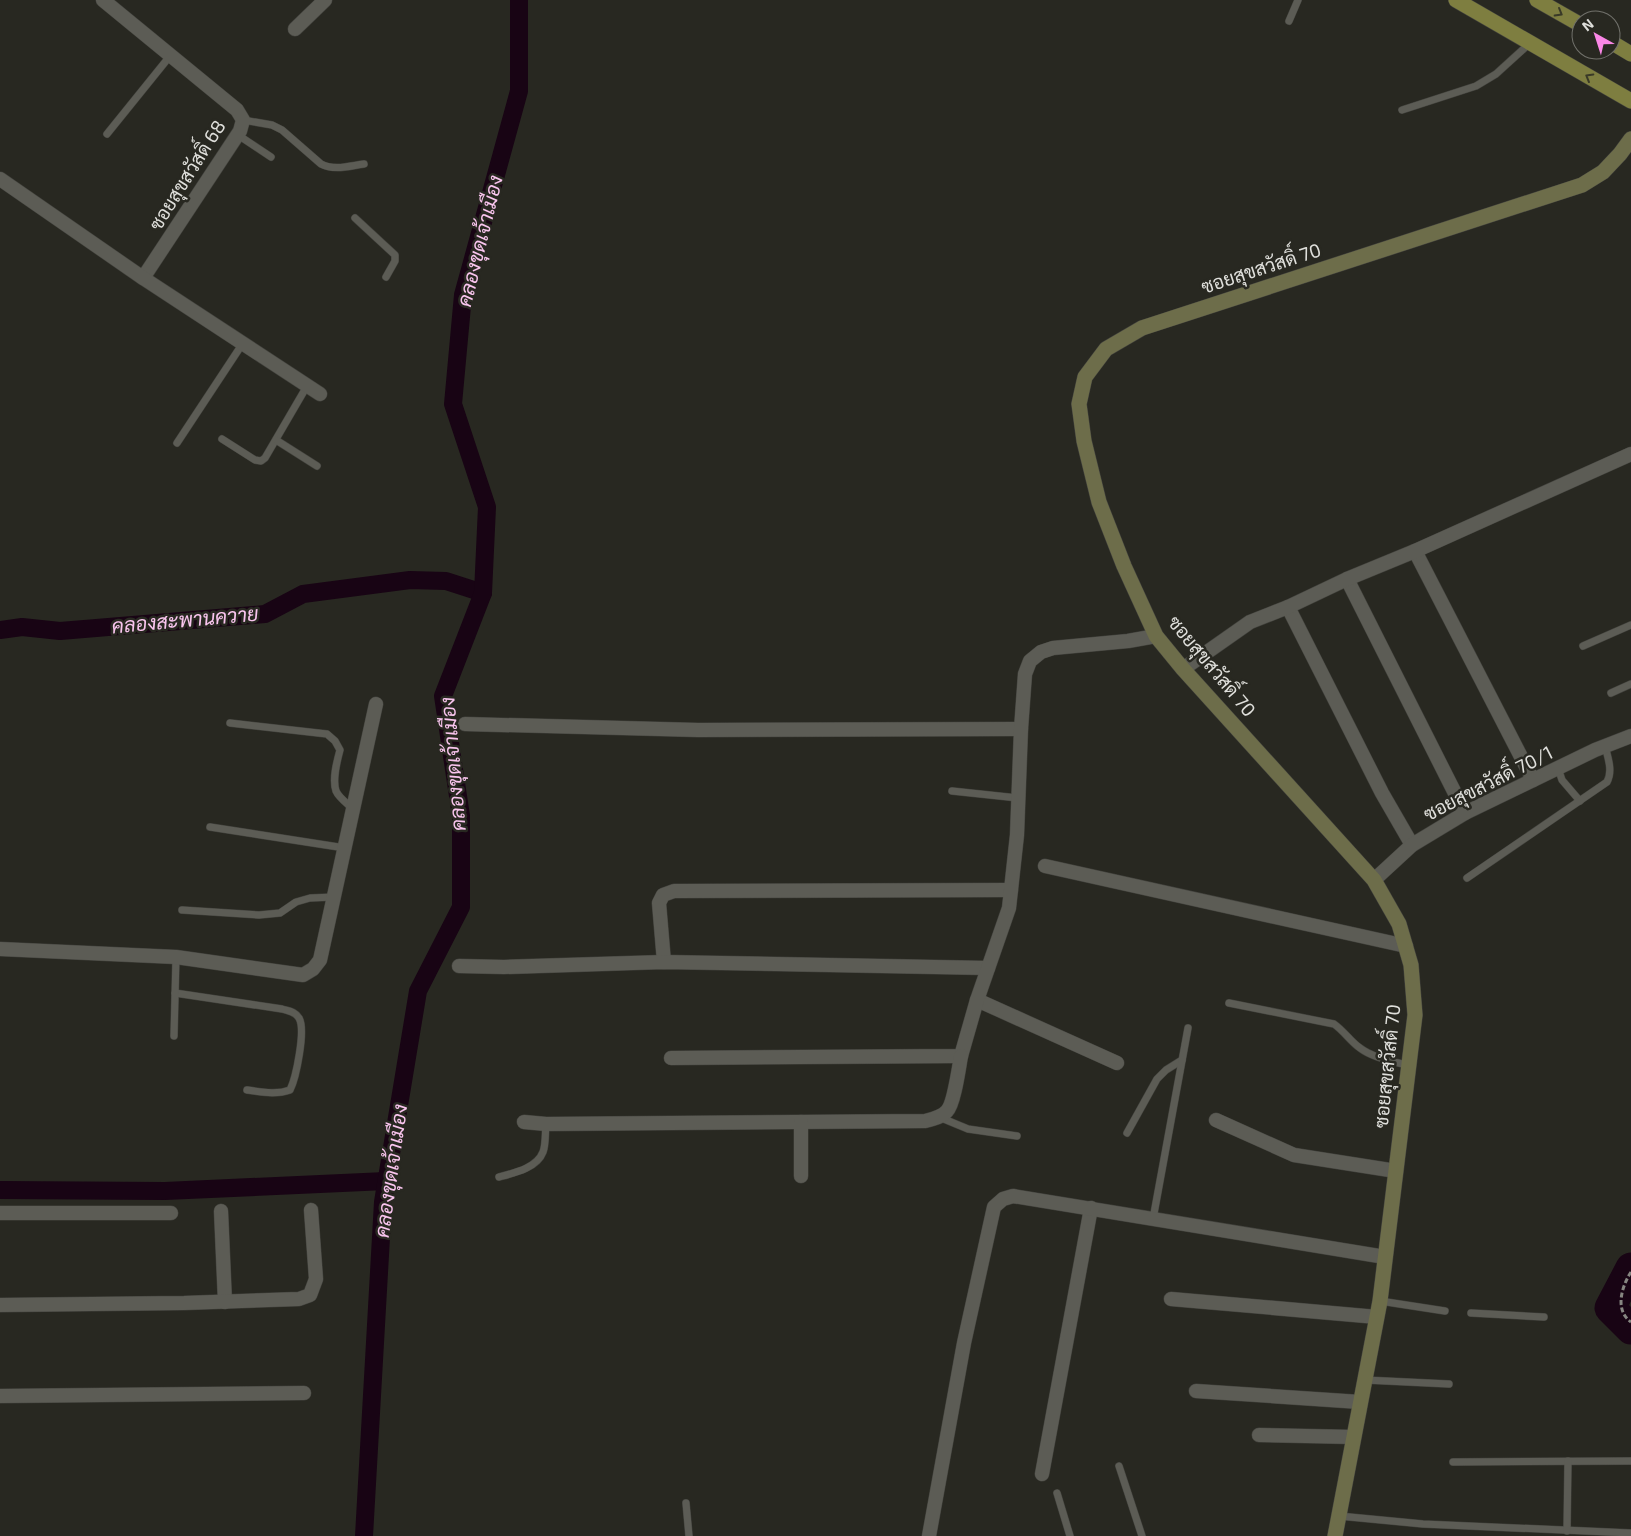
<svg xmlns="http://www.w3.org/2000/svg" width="1631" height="1536" viewBox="0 0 1631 1536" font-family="'Exo 2',Sarabun,sans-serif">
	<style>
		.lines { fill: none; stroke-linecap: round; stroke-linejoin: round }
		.canal { stroke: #180414; stroke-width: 18 }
		.river { stroke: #180414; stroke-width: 31 }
		.lane-casing { stroke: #42423d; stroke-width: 8 }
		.street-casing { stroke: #42423d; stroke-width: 15 }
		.secondary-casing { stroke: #42423d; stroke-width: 16 }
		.primary-casing { stroke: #42423d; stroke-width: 16 }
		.path { stroke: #868681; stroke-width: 3; stroke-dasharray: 5 2.5; stroke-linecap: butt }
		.lane { stroke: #5c5c55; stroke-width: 7 }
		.street { stroke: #5c5c55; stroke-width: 14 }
		.secondary { stroke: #6d6d4a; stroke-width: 15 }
		.primary { stroke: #7e7e40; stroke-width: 15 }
		.oneway { stroke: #393927 }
		.labels { text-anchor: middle; stroke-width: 5; stroke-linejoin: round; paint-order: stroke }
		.street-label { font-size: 19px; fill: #dfdfdb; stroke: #282821 }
		.water-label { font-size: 20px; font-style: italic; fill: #f9c5ee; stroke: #282821 }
	</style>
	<rect width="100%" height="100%" fill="#282821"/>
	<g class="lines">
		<g class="canal">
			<path d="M0 630 22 627 60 631 265 614 303 594 410 580 446 581 483 593"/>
			<path d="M0 1190 165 1191 386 1181"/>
			<path d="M364 1536 383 1202 418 991 461 907V816L443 696 483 593 487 507 453 404 463 295 519 91V0"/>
		</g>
		<path class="river" d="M1631 1268 1610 1308 1631 1329"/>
		<defs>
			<g id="lane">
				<path d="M1289 21 1298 0"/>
				<path d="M1402 110 1476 86 1496 74 1530 43"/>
				<path d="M243 120 272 125 282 130 321 164C335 171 349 166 364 164"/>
				<path d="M107 134 170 56"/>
				<path d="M238 135 271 157"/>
				<path d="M355 218 395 255V261L386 277"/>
				<path d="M222 439 255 460 261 461 265 458 307 386"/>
				<path d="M276 440 317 466"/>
				<path d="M177 443 243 343"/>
				<path d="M1583 646 1631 625"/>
				<path d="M1611 693 1631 684"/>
				<path d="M230 723 327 734 335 741 340 750C337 761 332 779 336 791 339 798 348 804 353 809"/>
				<path d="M1558 768 1562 780 1580 801"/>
				<path d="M952 791 1018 798"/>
				<path d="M210 827 345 848"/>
				<path d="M1467 878 1607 782C1613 771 1608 758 1605 746"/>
				<path d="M182 910 259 915 280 913 296 902 310 898 334 897"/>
				<path d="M175 993 282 1009C288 1011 295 1011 299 1018 306 1030 296 1078 290 1090 276 1095 262 1092 247 1090"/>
				<path d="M1229 1003 1334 1024C1344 1031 1351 1042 1360 1048 1373 1058 1393 1061 1409 1066"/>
				<path d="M174 1036 176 957"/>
				<path d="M939 1117 968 1129 1017 1136"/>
				<path d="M1127 1133 1157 1079 1166 1070 1182 1060"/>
				<path d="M499 1177C514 1173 537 1168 543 1152 546 1144 545 1133 546 1124"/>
				<path d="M1153 1219 1188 1028"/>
				<path d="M1380 1301 1445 1311"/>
				<path d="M1471 1313 1544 1317"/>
				<path d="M1365 1380 1449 1384"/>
				<path d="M1453 1462 1631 1461"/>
				<path d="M1119 1466 1142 1536"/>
				<path d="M1057 1493 1070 1536"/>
				<path d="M686 1503 689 1536"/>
				<path d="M1339 1516 1423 1524 1631 1533"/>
				<path d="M1567 1531 1568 1461"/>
			</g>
			<g id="street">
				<path d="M103 0 237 110 243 120 240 131 143 278"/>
				<path d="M295 29 325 0"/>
				<path d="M0 179 143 278 320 394"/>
				<path d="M1415 551 1533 780"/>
				<path d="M1347 579 1465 813"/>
				<path d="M1288 607 1382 793 1412 845"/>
				<path d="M1183 669 1250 622 1288 607 1347 579 1415 551 1631 454"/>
				<path d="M465 724 698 730 1021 729"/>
				<path d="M1045 866 1406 946"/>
				<path d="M1374 880 1412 845 1465 813 1595 750 1631 736"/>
				<path d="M0 949 176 957 303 975 313 969 320 960 376 704"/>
				<path d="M664 962 659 903 663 895 674 891 1011 890"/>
				<path d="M459 966 504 967 664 962 988 968"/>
				<path d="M977 1000 1117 1063"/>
				<path d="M671 1058 961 1056 977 1000 1009 908 1017 835 1021 729 1025 674 1030 661 1041 652 1053 648 1128 641 1156 636"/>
				<path d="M1216 1120 1294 1155 1396 1171"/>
				<path d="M524 1122 546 1124 925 1121C933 1119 942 1117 947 1111 954 1104 959 1067 961 1056"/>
				<path d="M801 1176V1122"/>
				<path d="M221 1211 225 1302"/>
				<path d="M0 1213H171"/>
				<path d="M1171 1299 1377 1317"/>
				<path d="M0 1305 184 1303 299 1299 310 1295 316 1279 311 1210"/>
				<path d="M1196 1391 1360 1402"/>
				<path d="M0 1396 304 1393"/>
				<path d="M1259 1435 1354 1437"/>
				<path d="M1042 1474 1091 1208"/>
				<path d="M929 1536 964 1343 994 1207 1003 1199 1013 1196 1385 1257"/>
			</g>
			<path id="secondary" d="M1335 1536 1380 1301 1415 1015 1411 965 1399 924 1374 880 1183 669 1156 636 1124 566 1099 502 1084 441 1079 404 1085 377 1106 349 1142 328 1582 185 1603 172 1620 154 1631 139"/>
			<g id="primary">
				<path d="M1456 0 1631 101"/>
				<path d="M1537 0 1581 25"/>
				<path d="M1611 42 1631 54"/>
			</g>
		</defs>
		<use href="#lane" class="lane-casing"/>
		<use href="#street" class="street-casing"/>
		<use href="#secondary" class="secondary-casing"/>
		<use href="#primary" class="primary-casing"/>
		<path class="path" d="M1631 1272C1622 1286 1614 1310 1631 1322"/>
		<use href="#lane" class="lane"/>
		<use href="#street" class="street"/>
		<use href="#secondary" class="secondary"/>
		<use href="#primary" class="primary"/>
	</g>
	<defs><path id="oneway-chevron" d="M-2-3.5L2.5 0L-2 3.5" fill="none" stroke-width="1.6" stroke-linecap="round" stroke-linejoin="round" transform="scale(1.25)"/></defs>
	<g class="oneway">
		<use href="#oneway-chevron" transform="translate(1559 13) rotate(30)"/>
		<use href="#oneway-chevron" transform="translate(1589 77) rotate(-150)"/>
	</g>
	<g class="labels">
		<g class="street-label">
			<text transform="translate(187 175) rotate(-58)" y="7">ซอยสุขสวัสดิ์ 68</text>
			<text transform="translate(1261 268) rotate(-18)" y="7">ซอยสุขสวัสดิ์ 70</text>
			<text transform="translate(1212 666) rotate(50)" y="7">ซอยสุขสวัสดิ์ 70</text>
			<text transform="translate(1488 783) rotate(-27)" y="7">ซอยสุขสวัสดิ์ 70/1</text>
			<text transform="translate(1387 1066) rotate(-84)" y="7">ซอยสุขสวัสดิ์ 70</text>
		</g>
		<g class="water-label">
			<text transform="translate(480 241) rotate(-76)" y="7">คลองขุดเจ้าเมือง</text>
			<text transform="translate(185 620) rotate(-5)" y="7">คลองสะพานควาย</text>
			<text transform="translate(453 764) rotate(-95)" y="7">คลองขุดเจ้าเมือง</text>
			<text transform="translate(391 1171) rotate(-82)" y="7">คลองขุดเจ้าเมือง</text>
		</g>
	</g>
	<g transform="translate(1596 35) rotate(321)"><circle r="24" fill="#282821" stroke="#71716b"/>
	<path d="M0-4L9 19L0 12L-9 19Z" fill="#fa87e6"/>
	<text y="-8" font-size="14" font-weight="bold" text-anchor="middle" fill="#dfdfdb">N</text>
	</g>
</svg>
